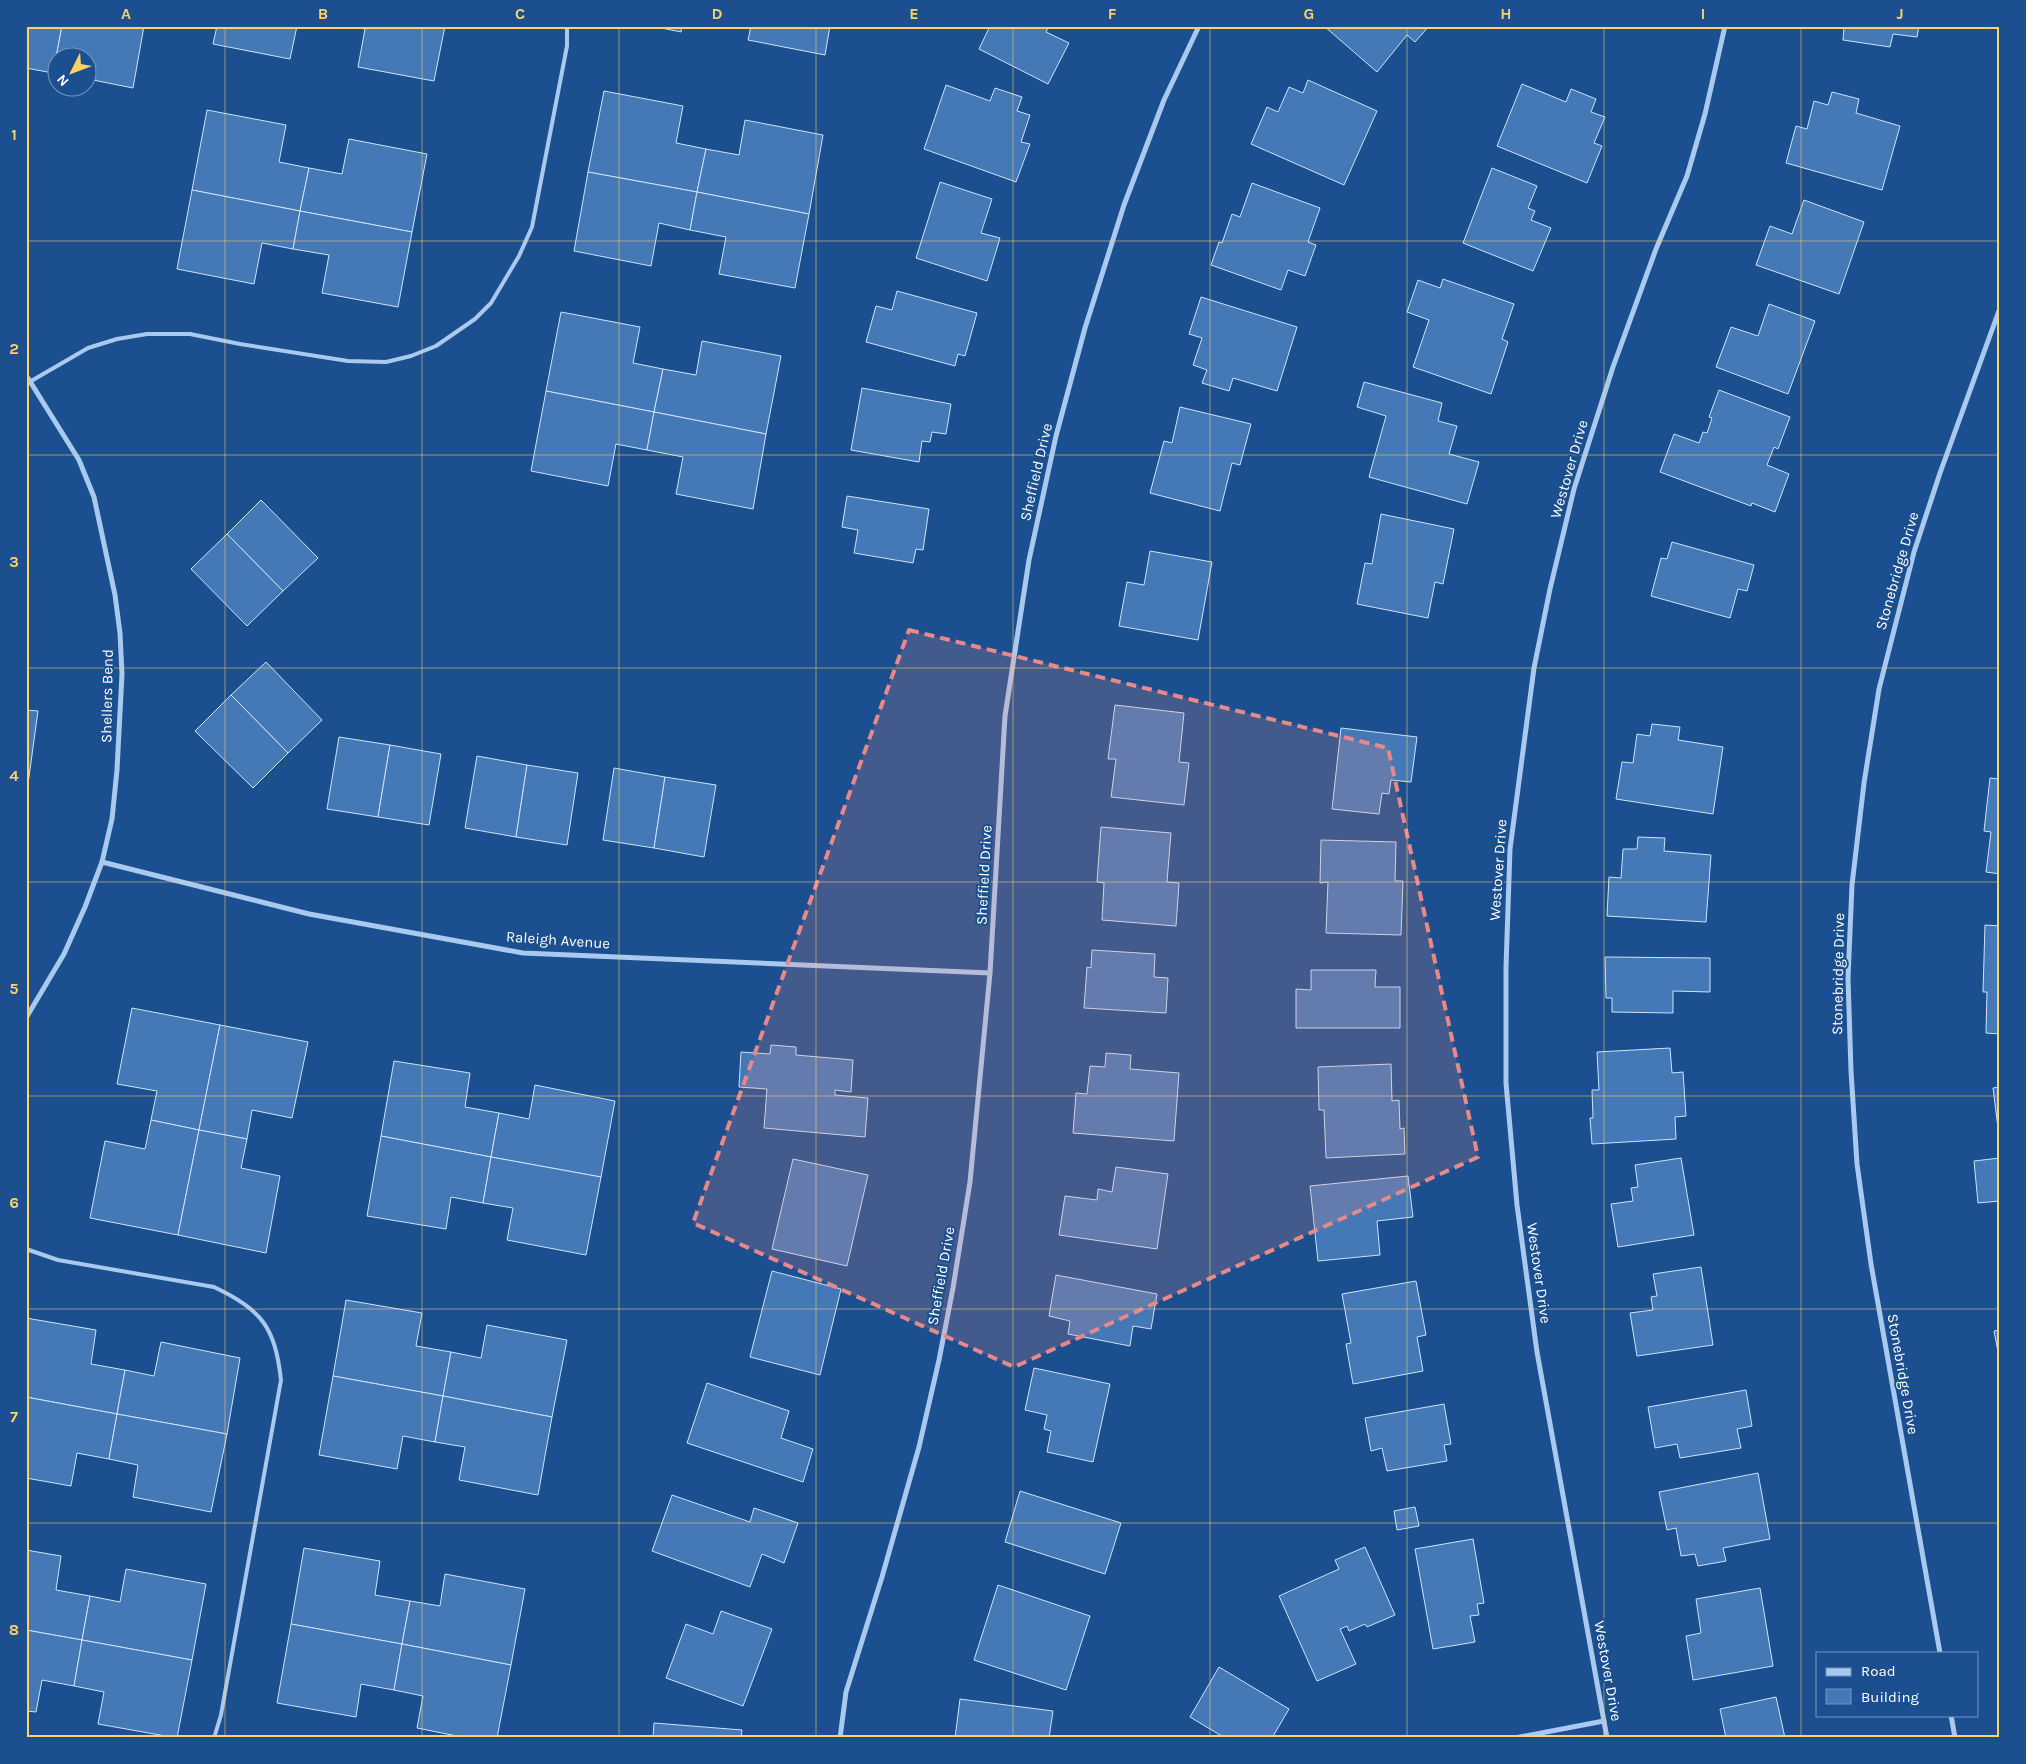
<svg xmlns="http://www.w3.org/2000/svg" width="2026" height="1764" viewBox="0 0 2026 1764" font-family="Karla,sans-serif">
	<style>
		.building { fill: #4478b7; stroke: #cfe3fa }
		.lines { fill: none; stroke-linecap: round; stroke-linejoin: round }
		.service { stroke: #a9c9ee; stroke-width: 4 }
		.minor { stroke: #a9c9ee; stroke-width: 5 }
		.marked { fill: #e88989; fill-opacity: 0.2; stroke: #e88989; stroke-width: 4; stroke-dasharray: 10 6; stroke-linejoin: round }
		.grid { fill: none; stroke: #ffd166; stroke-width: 1; stroke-opacity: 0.55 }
		.labels { text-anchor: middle; stroke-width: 4; stroke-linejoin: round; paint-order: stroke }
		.street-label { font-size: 15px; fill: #fff; stroke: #1b4f8f }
		.neatline { fill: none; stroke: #ffd166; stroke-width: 2 }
		.grid-label { font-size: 16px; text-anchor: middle; font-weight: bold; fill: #ffd166 }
	</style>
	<rect width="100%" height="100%" fill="#1b4f8f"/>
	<g class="building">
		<path d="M26 26H62L53 73 26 68Z"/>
		<path d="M62 26H144L133 88 88 79V58H58V74L53 73Z"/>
		<path d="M217 26H297L290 59 213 44Z"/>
		<path d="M349 26H445L434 81 358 67 365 29Z"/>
		<path d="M652 26H682L681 32Z"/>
		<path d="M751 26H830L825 55 748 40Z"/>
		<path d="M990 26H1049L1046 32 1069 43 1048 84 979 49Z"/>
		<path d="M1324 26H1429L1415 42 1407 35 1377 72Z"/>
		<path d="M1837 26H1919L1917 37 1893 34 1890 47 1843 40 1844 27Z"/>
		<path d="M1308 80 1377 111 1344 185 1251 144 1267 107 1278 112 1289 87 1303 93Z"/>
		<path d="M1522 84 1566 102 1571 89 1596 99 1591 112 1605 117 1594 143 1602 146 1587 183 1497 146Z"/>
		<path d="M946 85 990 101 995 88 1022 97 1017 111 1030 115 1021 142 1030 144 1016 182 924 149Z"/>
		<path d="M604 91 683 106 676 143 706 149 697 192 588 172Z"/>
		<path d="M1832 92 1859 99 1856 113 1900 126 1882 190 1786 163 1796 126 1807 129 1814 101 1828 105Z"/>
		<path d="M207 110 286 125 279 162 309 168 300 211 192 190Z"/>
		<path d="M745 120 823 135 809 214 697 192 706 149 739 155Z"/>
		<path d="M349 139 427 154 412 232 300 211 309 168 342 174Z"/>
		<path d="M1492 168 1537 186 1528 208 1535 211 1531 220 1551 228 1533 271 1463 243Z"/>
		<path d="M588 172 697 192 690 230 659 223 651 266 574 251Z"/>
		<path d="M940 182 992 199 981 233 1000 238 987 281 916 258Z"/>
		<path d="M1252 183 1320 208 1308 242 1316 245 1305 276 1288 270 1281 290 1211 265 1219 242 1222 243 1232 214 1240 217Z"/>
		<path d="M192 190 300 211 293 249 262 243 254 284 177 269Z"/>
		<path d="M697 192 809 214 795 288 719 274 726 237 690 230Z"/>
		<path d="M1804 200 1864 222 1839 294 1756 265 1770 226 1792 234Z"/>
		<path d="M300 211 412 232 398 307 322 293 329 255 293 249Z"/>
		<path d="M1443 279 1514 304 1502 339 1508 342 1491 394 1413 367 1429 320 1407 312 1418 280 1440 288Z"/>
		<path d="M897 291 977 313 965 356 958 354 955 366 866 342 876 306 892 310Z"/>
		<path d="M1201 297 1297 327 1277 391 1233 378 1229 391 1202 383 1207 370 1193 365 1202 338 1189 334Z"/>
		<path d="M1769 304 1815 321 1788 394 1716 367 1731 327 1758 336Z"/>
		<path d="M561 312 640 327 633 363 663 369 654 412 546 391Z"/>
		<path d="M702 341 781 356 766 434 654 412 663 369 696 375Z"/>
		<path d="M1364 382 1442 403 1438 421 1457 426 1449 454 1479 462 1467 504 1369 477 1386 416 1357 407Z"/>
		<path d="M862 388 951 404 946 434 932 432 930 442 922 441 919 462 851 450Z"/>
		<path d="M1719 390 1790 417 1778 449 1774 447 1767 465 1789 474 1775 512 1752 503 1751 506 1660 472 1674 434 1699 443 1703 432 1707 433 1712 418 1709 417Z"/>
		<path d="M546 391 654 412 647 450 616 444 608 486 531 471Z"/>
		<path d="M1180 407 1251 424 1240 465 1232 463 1220 511 1150 493 1164 441 1172 443Z"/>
		<path d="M654 412 766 434 753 509 676 494 683 457 647 450Z"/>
		<path d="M847 496 929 509 923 550 916 549 913 563 854 553 858 530 842 527Z"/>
		<path d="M261 500 318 558 283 591 227 534Z"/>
		<path d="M1381 514 1454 529 1443 584 1435 582 1428 618 1357 604 1365 563 1372 564Z"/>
		<path d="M227 534 283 591 247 626 191 569Z"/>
		<path d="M1672 542 1754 565 1747 591 1738 589 1730 618 1651 596 1661 558 1667 559Z"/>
		<path d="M1150 551 1212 562 1198 640 1119 626 1127 582 1144 585Z"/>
		<path d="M266 662 322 720 288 753 231 695Z"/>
		<path d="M231 695 288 753 253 788 195 731Z"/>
		<path d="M1115 705 1184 713 1179 762 1189 763 1184 805 1111 797 1116 759H1108Z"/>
		<path d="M26 710 38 711 28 784H26Z"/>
		<path d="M1652 724 1680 727 1678 740 1723 747 1713 814 1616 799 1622 762 1633 763 1637 734 1650 736Z"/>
		<path d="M1341 728 1417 737 1411 782 1391 780 1389 794 1382 793 1379 814 1332 809Z"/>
		<path d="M339 737 390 745 378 817 327 809Z"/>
		<path d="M390 745 441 754 429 825 378 817Z"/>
		<path d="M477 756 527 765 516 837 465 828Z"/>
		<path d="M2000 764V874L1986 872 1991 832 1984 831 1990 778 1998 779Z"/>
		<path d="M527 765 578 773 567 845 516 837Z"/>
		<path d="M614 768 665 777 654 848 603 840Z"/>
		<path d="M665 777 716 785 704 857 654 848Z"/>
		<path d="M1101 827 1171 833 1167 882 1179 883 1176 926 1102 920 1104 883 1097 882Z"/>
		<path d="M1638 837 1665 838 1664 851 1711 855 1706 922 1607 916 1609 877 1621 878 1623 849H1637Z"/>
		<path d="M1321 840 1396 842 1395 881H1403L1401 935 1326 933 1328 882 1320 883Z"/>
		<path d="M1985 925 2000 926V1034L1986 1033 1987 992H1983Z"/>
		<path d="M1092 950 1155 954 1154 977 1168 978 1166 1013 1084 1008 1087 967 1091 968Z"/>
		<path d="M1605 957 1710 958V992L1673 991V1013L1612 1012V998H1606Z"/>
		<path d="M1311 970H1376L1375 987H1400V1028H1296V989L1311 990Z"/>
		<path d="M132 1008 220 1025 199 1130 151 1120 157 1091 117 1084Z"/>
		<path d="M220 1025 308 1042 292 1118 252 1110 247 1139 199 1130Z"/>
		<path d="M771 1045 796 1047V1055L853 1060 851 1092 835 1090V1095L868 1098 865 1137 764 1128 767 1089 739 1087 741 1052 770 1054Z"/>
		<path d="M1670 1048 1672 1073 1683 1072 1686 1116 1675 1117 1676 1139 1592 1144 1590 1118H1593L1592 1090H1599L1597 1052Z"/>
		<path d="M1106 1053 1131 1055 1130 1069 1179 1073 1174 1141 1073 1133 1076 1093 1087 1094 1090 1066 1105 1067Z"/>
		<path d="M394 1061 470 1073 465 1107 499 1113 491 1157 381 1136Z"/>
		<path d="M1391 1064 1392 1101 1399 1100 1400 1129 1404 1128 1405 1154 1326 1158 1324 1110H1319L1318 1067Z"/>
		<path d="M535 1085 615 1101 601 1177 491 1157 499 1113 529 1119Z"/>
		<path d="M2000 1087V1144L1993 1088Z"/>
		<path d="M151 1120 199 1130 178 1235 90 1218 105 1141 145 1149Z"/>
		<path d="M199 1130 247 1139 241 1168 280 1176 266 1253 178 1235Z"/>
		<path d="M381 1136 491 1157 483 1203 451 1197 446 1229 367 1216Z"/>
		<path d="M491 1157 601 1177 586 1255 507 1240 513 1208 483 1203Z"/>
		<path d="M1681 1158 1694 1235 1618 1247 1611 1204 1633 1201 1631 1188 1638 1187 1635 1165Z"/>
		<path d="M2000 1158V1201L1978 1203 1974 1161Z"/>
		<path d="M793 1159 868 1175 847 1266 772 1249Z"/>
		<path d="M1116 1167 1168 1174 1157 1249 1059 1235 1065 1196 1097 1200 1098 1189 1112 1192Z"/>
		<path d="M1408 1176 1413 1217 1377 1221 1380 1255 1318 1261 1310 1186Z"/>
		<path d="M1701 1267 1713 1345 1637 1356 1630 1313 1653 1310 1651 1297 1657 1296 1653 1274Z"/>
		<path d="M772 1271 841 1289 820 1375 750 1357Z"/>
		<path d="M1056 1275 1157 1294 1151 1329 1133 1326 1130 1346 1068 1334 1070 1321 1049 1316Z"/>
		<path d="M1416 1281 1426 1335 1417 1337 1423 1371 1353 1384 1346 1344 1351 1343 1342 1294Z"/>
		<path d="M346 1300 422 1313 416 1346 451 1352 443 1396 333 1376Z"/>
		<path d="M26 1318 96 1330 91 1364 125 1370 117 1414 26 1397Z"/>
		<path d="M487 1325 567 1340 552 1417 443 1396 451 1352 481 1358Z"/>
		<path d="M2000 1330V1362L1994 1331Z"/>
		<path d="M161 1342 240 1358 227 1434 117 1414 125 1370 154 1376Z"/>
		<path d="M1034 1368 1110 1384 1093 1462 1047 1452 1051 1431 1044 1429 1047 1415 1025 1410Z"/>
		<path d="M333 1376 443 1396 435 1442 403 1436 397 1469 319 1455Z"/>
		<path d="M707 1383 789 1411 781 1438 813 1449 803 1482 687 1443Z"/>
		<path d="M1746 1390 1752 1426 1737 1429 1741 1448 1680 1458 1677 1444 1655 1448 1648 1407Z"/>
		<path d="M443 1396 552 1417 538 1495 459 1480 465 1447 435 1442Z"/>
		<path d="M26 1397 117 1414 109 1459 77 1453 71 1486 26 1478Z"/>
		<path d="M1444 1404 1451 1444 1444 1445 1447 1461 1387 1471 1382 1448 1371 1451 1365 1418Z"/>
		<path d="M117 1414 227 1434 211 1512 133 1497 138 1465 109 1459Z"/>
		<path d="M1758 1473 1770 1539 1723 1548 1726 1561 1698 1566 1695 1554 1681 1556 1676 1528 1667 1530 1659 1492Z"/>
		<path d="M1020 1491 1121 1523 1105 1574 1005 1542Z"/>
		<path d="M672 1495 750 1522 754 1508 798 1523 784 1563 762 1554 750 1587 652 1551Z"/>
		<path d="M1415 1507 1419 1526 1397 1530 1394 1511Z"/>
		<path d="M1473 1539 1484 1603 1477 1604 1479 1615 1470 1616 1475 1642 1433 1649 1415 1549Z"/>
		<path d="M1365 1547 1395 1615 1367 1627 1365 1624 1349 1631 1347 1626 1340 1629 1356 1664 1317 1681 1279 1596 1339 1569 1335 1560Z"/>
		<path d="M304 1548 380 1561 375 1595 410 1601 402 1644 291 1624Z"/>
		<path d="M26 1550 61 1556 56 1590 90 1596 82 1640 26 1630Z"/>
		<path d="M126 1569 206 1584 192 1660 82 1640 90 1596 120 1602Z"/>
		<path d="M445 1574 525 1589 511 1665 402 1644 410 1601 440 1606Z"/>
		<path d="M998 1585 1090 1616 1066 1690 974 1660Z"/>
		<path d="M1760 1588 1773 1666 1693 1680 1686 1636 1701 1633 1696 1599Z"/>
		<path d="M721 1611 772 1629 743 1706 666 1678 686 1624 713 1634Z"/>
		<path d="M291 1624 402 1644 394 1690 361 1684 356 1717 277 1703Z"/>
		<path d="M26 1630 82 1640 74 1686 42 1680 36 1712 26 1711Z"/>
		<path d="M82 1640 192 1660 177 1738 98 1724 104 1692 74 1686Z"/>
		<path d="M402 1644 511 1665 497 1738H467L417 1728 423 1696 394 1690Z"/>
		<path d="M1219 1667 1289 1709 1272 1738H1225L1190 1717Z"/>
		<path d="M1776 1697 1785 1738H1726L1720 1709Z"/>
		<path d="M960 1699 1053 1711 1049 1738H955Z"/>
		<path d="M654 1723 742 1730 741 1738H653Z"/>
	</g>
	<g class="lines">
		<g class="service">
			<path d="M26 384 88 348 117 339 147 334H190L240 344 348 361 386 362 411 356 436 346 475 319 491 303 519 256 532 227 567 46V26"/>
			<path d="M26 1249 58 1260 214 1287C262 1310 275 1327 281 1380L221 1715 214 1738"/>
		</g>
		<g class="minor">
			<path d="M26 375 79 460 94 497 115 595 120 633 122 674 117 770 112 819 102 862 85 907 64 954 26 1018"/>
			<path d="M102 862 309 914 523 953 990 973"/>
			<path d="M1940 1653 1871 1264 1857 1164 1851 1071 1848 978 1852 885 1864 783 1879 689 1914 552 1940 473 2000 308"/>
			<path d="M1951 1715 1955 1738"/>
			<path d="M840 1738 846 1692 882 1577 919 1447 939 1360 953 1288 970 1182 990 973 1005 716 1029 560 1056 436 1085 328 1124 205 1164 100 1199 26"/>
			<path d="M1515 1738 1604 1721"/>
			<path d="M1607 1738 1537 1352 1517 1205 1506 1083V967L1510 849 1534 668 1550 589 1574 489 1613 367 1656 249 1687 176 1705 114 1725 26"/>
		</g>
	</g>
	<path class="marked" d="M909 630 1388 748 1478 1157 1014 1367 693 1223Z"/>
	<path class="grid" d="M225 26V1738M422 26V1738M619 26V1738M816 26V1738M1013 26V1738M1210 26V1738M1407 26V1738M1604 26V1738M1801 26V1738M26 241H2000M26 455H2000M26 668H2000M26 882H2000M26 1096H2000M26 1309H2000M26 1523H2000"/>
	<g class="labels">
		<g class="street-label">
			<text transform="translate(1569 469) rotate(-74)" y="5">Westover Drive</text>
			<text transform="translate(1036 472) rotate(-77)" y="5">Sheffield Drive</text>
			<text transform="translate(1897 571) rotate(-74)" y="5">Stonebridge Drive</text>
			<text transform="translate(107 696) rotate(-89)" y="5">Shellers Bend</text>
			<text transform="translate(1498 870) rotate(-86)" y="5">Westover Drive</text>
			<text transform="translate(984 875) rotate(-87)" y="5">Sheffield Drive</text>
			<text transform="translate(558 940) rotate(4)" y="5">Raleigh Avenue</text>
			<text transform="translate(1838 974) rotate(-89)" y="5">Stonebridge Drive</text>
			<text transform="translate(1539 1273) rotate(82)" y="5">Westover Drive</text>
			<text transform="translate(941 1276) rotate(-80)" y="5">Sheffield Drive</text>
			<text transform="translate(1903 1374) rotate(80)" y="5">Stonebridge Drive</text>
			<text transform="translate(1608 1671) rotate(80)" y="5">Westover Drive</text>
		</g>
	</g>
	<rect width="2026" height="1764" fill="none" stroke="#1b4f8f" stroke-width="55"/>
	<rect x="1816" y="1652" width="162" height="65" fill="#1b4f8f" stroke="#7695bc"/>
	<rect x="1826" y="1668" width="25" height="8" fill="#a9c9ee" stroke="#7695bc"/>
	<text x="1861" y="1676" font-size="15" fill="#ffffff">Road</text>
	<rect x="1826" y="1689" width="25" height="15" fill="#4478b7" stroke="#7695bc"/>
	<text x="1861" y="1702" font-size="15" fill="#ffffff">Building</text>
	<g transform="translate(72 72) rotate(228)"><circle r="24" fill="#1b4f8f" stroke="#7695bc"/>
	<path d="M0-4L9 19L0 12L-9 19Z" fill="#ffd166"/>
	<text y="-8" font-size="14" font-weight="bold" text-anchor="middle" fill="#ffffff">N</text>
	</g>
	<rect x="28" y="28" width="1970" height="1708" class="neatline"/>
	<g class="grid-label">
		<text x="126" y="19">A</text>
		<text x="323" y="19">B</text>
		<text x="520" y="19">C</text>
		<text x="717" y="19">D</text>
		<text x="914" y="19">E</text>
		<text x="1112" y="19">F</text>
		<text x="1309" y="19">G</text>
		<text x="1506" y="19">H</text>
		<text x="1703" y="19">I</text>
		<text x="1900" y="19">J</text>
		<text x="14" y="140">1</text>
		<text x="14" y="354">2</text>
		<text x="14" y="567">3</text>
		<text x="14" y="781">4</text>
		<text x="14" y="994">5</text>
		<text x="14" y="1208">6</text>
		<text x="14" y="1422">7</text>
		<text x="14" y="1635">8</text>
	</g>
</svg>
